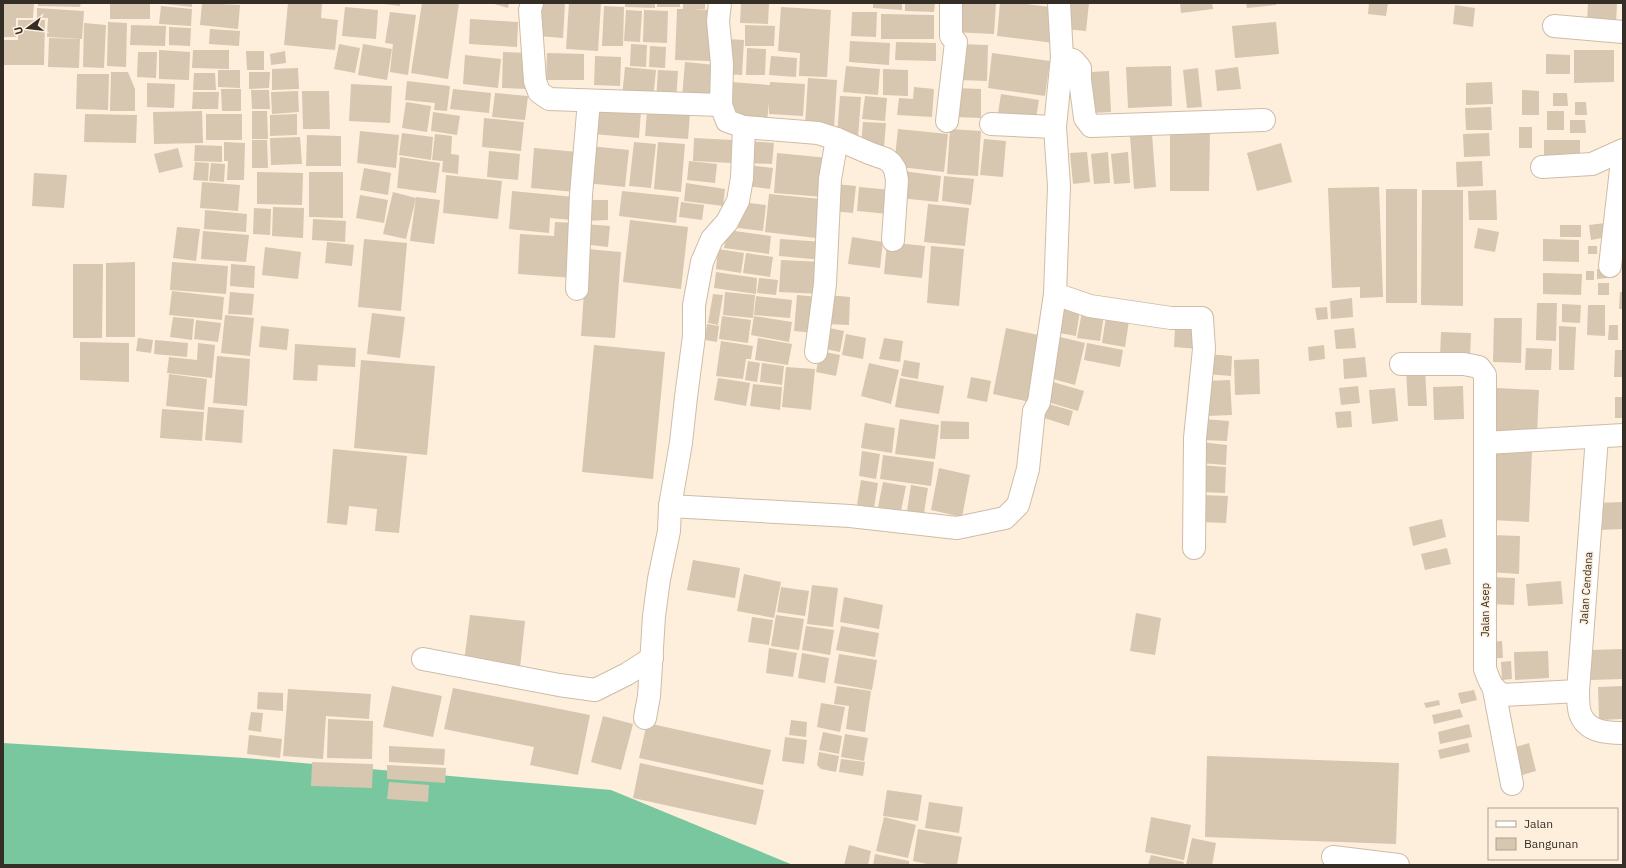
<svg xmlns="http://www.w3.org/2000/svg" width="1626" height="868" viewBox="0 0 1626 868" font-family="'IBM Plex Sans',sans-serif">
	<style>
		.forest { fill: #78c79e }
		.building { fill: #d7c6b0 }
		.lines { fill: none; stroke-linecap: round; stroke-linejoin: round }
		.minor-casing { stroke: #cebca7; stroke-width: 24 }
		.minor { stroke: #fff; stroke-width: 22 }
		.labels { text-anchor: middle; stroke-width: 3; stroke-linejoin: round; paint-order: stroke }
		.street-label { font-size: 11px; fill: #352e26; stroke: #feefdd }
	</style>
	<rect width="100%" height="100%" fill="#feefdd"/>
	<path class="forest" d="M3 743 245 758 611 790 793 865H3Z"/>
	<g class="building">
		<path d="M3 3H34L33 18H16V37H3Z"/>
		<path d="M38 3H81L80 7 38 6Z"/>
		<rect x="110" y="3" width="40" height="16"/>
		<path d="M156 3H192V7Z"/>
		<path d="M202 3 240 5 238 29 200 25Z"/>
		<path d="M288 3H322L321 18 338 20 335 50 284 45Z"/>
		<path d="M375 3H400V6Z"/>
		<path d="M422 3H459L448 79 411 73Z"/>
		<path d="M491 3H509L508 8Z"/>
		<path d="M541 3H565L563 38 538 36Z"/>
		<path d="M569 3H601L598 51 566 49Z"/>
		<path d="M625 3H655V8L625 7Z"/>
		<rect x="657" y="3" width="23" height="4"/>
		<path d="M683 3H705V9H693L712 10 710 61 675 60 677 9H683Z"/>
		<path d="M741 3H769L768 24 740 23Z"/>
		<path d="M873 3H902V10L873 8Z"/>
		<path d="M905 3H935L934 12 905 11Z"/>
		<path d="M954 3H996L994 34 953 32Z"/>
		<path d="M1000 3H1019L1058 8 1054 43 997 36Z"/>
		<path d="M1068 3H1089L1086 31 1065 29Z"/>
		<path d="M1180 3H1212L1213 9 1181 13Z"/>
		<path d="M1246 3H1276V5L1247 8Z"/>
		<path d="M1369 3H1388L1386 16 1368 14Z"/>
		<path d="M1588 3H1617L1616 24 1587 22Z"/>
		<path d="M1455 5 1475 8 1473 27 1453 24Z"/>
		<path d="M161 6 192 9 191 26 159 24Z"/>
		<path d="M604 6 624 7 623 46H602Z"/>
		<path d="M345 7 378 10 376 39 342 36Z"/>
		<path d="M781 7 831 10 827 77 799 76 800 53 778 51Z"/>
		<path d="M37 8 84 11 82 39 47 37 48 18H37Z"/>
		<path d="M626 10 642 11 640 42 624 41Z"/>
		<path d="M644 10 668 11 667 43 643 42Z"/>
		<path d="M390 12 416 15 408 75 390 72 393 44 385 43Z"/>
		<path d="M852 12H877L876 37 851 36Z"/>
		<path d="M881 14 934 15V39H881Z"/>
		<path d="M470 19 518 22 517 47 469 44Z"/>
		<path d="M18 20H45L44 65H3V40H18Z"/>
		<path d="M108 22 127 23 126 67 107 66Z"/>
		<path d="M1276 22 1279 54 1235 58 1232 26Z"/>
		<path d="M84 23 106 25 104 68 83 67Z"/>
		<path d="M131 25 166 26 165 46 130 45Z"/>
		<path d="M745 25 775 26 774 46H745Z"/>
		<path d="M169 27 191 28 190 46 169 45Z"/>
		<path d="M210 29 240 31 239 46 209 44Z"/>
		<path d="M49 38 80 39 79 68 48 67Z"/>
		<path d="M727 39 744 40 742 75 725 74Z"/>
		<path d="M850 41 890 43 889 65 849 62Z"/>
		<path d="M896 42 936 43V61L895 60Z"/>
		<path d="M339 44 360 48 355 73 334 69Z"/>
		<path d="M363 44 392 49 387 80 358 75Z"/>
		<path d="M631 44 647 45 646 67 630 66Z"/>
		<path d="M958 44 988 45 987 81 958 80Z"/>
		<path d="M650 46 666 47 665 68 649 67Z"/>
		<path d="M747 48 766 49 765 75H746Z"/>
		<path d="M159 50 190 52 189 80 159 79Z"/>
		<path d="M193 50H229V69L192 68Z"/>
		<path d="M1574 50H1614V82L1574 83Z"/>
		<path d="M246 51H264V70H247Z"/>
		<path d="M285 51 286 63 271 65 270 54Z"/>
		<path d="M138 52H157L156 78 137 77Z"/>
		<path d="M503 52 529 53 528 89 502 88Z"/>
		<path d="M547 53 584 54V80H546Z"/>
		<path d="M992 53 1050 61 1045 96 988 88Z"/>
		<path d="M1546 54 1570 55V74H1546Z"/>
		<path d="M465 55 501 59 498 88 463 84Z"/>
		<path d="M595 56 621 57 620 86 594 85Z"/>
		<path d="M771 56 797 58 796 77 769 75Z"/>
		<path d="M685 62 716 65 712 100 682 98Z"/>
		<path d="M846 66 880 69 878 95 843 92Z"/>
		<path d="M1171 66 1172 106 1128 108 1126 67Z"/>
		<path d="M625 67 656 70 653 100 622 97Z"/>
		<path d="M1238 67 1241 89 1217 91 1215 70Z"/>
		<path d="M298 68 299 89 272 90V69Z"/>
		<path d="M1198 68 1202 107 1187 108 1183 70Z"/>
		<path d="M883 69 908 70V96L883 95Z"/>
		<path d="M218 70H240V88L218 87Z"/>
		<path d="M658 70 678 71 676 102 656 101Z"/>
		<path d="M1109 71 1111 112 1092 113 1090 72Z"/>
		<path d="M111 72H128L135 89V111H110Z"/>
		<path d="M249 72H270L269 88 249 89Z"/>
		<path d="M194 73H215L216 90H193Z"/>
		<path d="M77 74H109L108 110 76 109Z"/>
		<path d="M808 78 837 80 834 128 805 126Z"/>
		<path d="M407 81 450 86 447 111 434 110 435 103 405 100Z"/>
		<path d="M731 82 770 85V82L805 84 803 116 769 114V103L767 121 728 118Z"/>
		<path d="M1492 82 1493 104 1466 105V83Z"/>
		<path d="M147 83 175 84 174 108 147 107Z"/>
		<path d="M351 84 392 86 390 123 349 121Z"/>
		<path d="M914 87 934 89 932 117 897 115 899 98 913 99Z"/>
		<path d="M956 88 981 89V118L955 117Z"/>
		<path d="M221 89H241V111H222Z"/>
		<path d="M453 89 491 93 489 113 450 109Z"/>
		<path d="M251 90H269L270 109H252Z"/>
		<path d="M1522 90 1539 91V115H1522Z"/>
		<path d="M298 91 299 112 272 114 271 92Z"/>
		<path d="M302 91H329L330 129H303Z"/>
		<path d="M193 92H219L218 109H192Z"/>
		<path d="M495 93 528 96 525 120 492 117Z"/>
		<path d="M1553 93H1567L1568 106H1553Z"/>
		<path d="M1001 94 1039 100 1035 125 997 120Z"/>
		<path d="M840 96 861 97 858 138 837 136Z"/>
		<path d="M865 96 887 98 885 121 862 119Z"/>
		<path d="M406 102 431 106 427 132 402 128Z"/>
		<path d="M1575 102H1586L1587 115H1575Z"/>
		<path d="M1491 107 1492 130H1466L1465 108Z"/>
		<path d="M595 108 641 111 639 138 593 134Z"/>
		<path d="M202 111 203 143 154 144 153 112Z"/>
		<path d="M252 111H267L268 139H252Z"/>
		<path d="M647 111 690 114 688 139 645 136Z"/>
		<rect x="1547" y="111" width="17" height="19"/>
		<path d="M433 112 460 116 457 135 431 131Z"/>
		<path d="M85 114 137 115 136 143 84 142Z"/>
		<rect x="206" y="114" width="36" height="26"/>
		<path d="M297 114V135L270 136V115Z"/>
		<path d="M484 118 524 122 521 151 482 147Z"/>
		<path d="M1570 120H1585L1586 133H1570Z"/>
		<path d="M863 122 886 123 884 147 861 145Z"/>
		<rect x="1519" y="127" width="13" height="21"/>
		<path d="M898 129 948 134 944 172 900 167 895 157Z"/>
		<path d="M950 129 981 131 978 176 947 174Z"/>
		<path d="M360 131 399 135 396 168 357 163Z"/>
		<path d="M1170 132H1210L1209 191H1170Z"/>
		<path d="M402 133 433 137 431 160 399 155Z"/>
		<path d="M1489 133 1490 156 1464 157 1463 134Z"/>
		<path d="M435 134 452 136 451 154 459 155 458 174 442 172 443 161 432 160Z"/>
		<path d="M1152 134 1156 187 1134 189 1130 136Z"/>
		<path d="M307 135 341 136V166H306Z"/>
		<path d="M300 137 302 164 271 165 270 138Z"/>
		<path d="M694 138 732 140 731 163 693 161Z"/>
		<path d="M984 139 1006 141 1003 177 980 175Z"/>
		<path d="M252 140H267L268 168H252Z"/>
		<path d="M1544 140H1580V157L1544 156Z"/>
		<path d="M747 141 774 143 772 164 746 163Z"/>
		<path d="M224 142 245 143 244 180H227L228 161H224Z"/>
		<path d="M634 142 656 144 651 188 629 186Z"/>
		<path d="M658 142 685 144 681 192 654 189Z"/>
		<path d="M1281 143 1292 182 1257 191 1247 153Z"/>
		<path d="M195 145 222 146V162L194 161Z"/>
		<path d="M590 146 629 150 625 187 586 183Z"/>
		<path d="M178 148 183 167 159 173 154 154Z"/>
		<path d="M534 148 578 152 575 192 531 188Z"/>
		<path d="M489 151 520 154 518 180 487 177Z"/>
		<path d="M1087 152 1090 182 1073 184 1070 153Z"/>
		<path d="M1108 152 1110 183 1094 184 1091 154Z"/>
		<path d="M1128 152 1130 183 1114 184 1111 154Z"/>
		<path d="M777 153 828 158 824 197 774 193Z"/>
		<path d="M400 157 440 163 436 193 397 188Z"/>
		<path d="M689 161 717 164 715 183 687 180Z"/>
		<path d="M1482 161 1483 186 1457 187 1456 162Z"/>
		<path d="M195 162 209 163 208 181 193 180Z"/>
		<path d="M211 163 225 164 224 182 209 181Z"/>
		<path d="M749 165 773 168 770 189 747 186Z"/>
		<path d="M364 168 391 173 388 195 360 190Z"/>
		<path d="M903 171 941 176 938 202 900 198Z"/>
		<path d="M257 172 303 173 302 205 257 204Z"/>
		<path d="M309 172H343V218L309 217Z"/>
		<path d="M34 173 67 175 64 208 32 206Z"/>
		<path d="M446 175 502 181 498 219 443 213Z"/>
		<path d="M944 176 974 179 971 205 942 201Z"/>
		<path d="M202 182 240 185 238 211 200 208Z"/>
		<path d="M686 183 725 189 723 206 684 201Z"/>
		<path d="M835 184 856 186 853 213 832 211Z"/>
		<path d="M859 187 891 190 888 214 857 211Z"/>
		<path d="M1379 187 1383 297 1360 298V287L1332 288 1328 188Z"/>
		<rect x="1386" y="189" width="31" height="114"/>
		<path d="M1422 190H1463V306L1421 305Z"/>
		<path d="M1496 190 1497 220H1469L1468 191Z"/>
		<path d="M512 191 575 197 572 220 550 218 549 233 509 229Z"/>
		<path d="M622 191 679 197 676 223 619 216Z"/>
		<path d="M393 192 416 198 406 239 383 234Z"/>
		<path d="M769 194 821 199 816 238 765 232Z"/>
		<path d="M360 195 388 200 384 223 356 218Z"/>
		<path d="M416 197 440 200 434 244 410 241Z"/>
		<path d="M585 200H608V220L585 221Z"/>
		<path d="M681 202 704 205 702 220 679 217Z"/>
		<path d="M741 202 766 205 763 231 738 228Z"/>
		<path d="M928 204 969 208 965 246 924 242Z"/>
		<path d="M273 207 304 208 303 238 272 236Z"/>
		<path d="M254 208 271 209 270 235 253 234Z"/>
		<path d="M205 210 247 214 246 232 204 229Z"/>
		<path d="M313 219 346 221 345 242 312 240Z"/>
		<path d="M630 220 688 227 681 289 623 282Z"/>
		<path d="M555 222 577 223 574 278 518 274 520 234 554 236Z"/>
		<path d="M1605 223 1607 237 1591 240 1589 225Z"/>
		<path d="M584 224 610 226 608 247 582 244Z"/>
		<rect x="1560" y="225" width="21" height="12"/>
		<path d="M177 227 200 229 196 261 173 258Z"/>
		<path d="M1478 228 1499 232 1495 252 1474 248Z"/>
		<path d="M727 230 771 236 769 254 724 248Z"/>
		<path d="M203 231 249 235 246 262 201 259Z"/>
		<path d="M852 237 883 242 880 268 848 264Z"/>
		<path d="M364 239 407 243 401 311 358 307Z"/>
		<path d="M780 239 824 242 823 260 779 256Z"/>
		<path d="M1543 239 1579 240V262L1543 261Z"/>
		<path d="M327 242 354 245 352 266 325 263Z"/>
		<path d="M887 242 925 246 922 278 884 274Z"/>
		<path d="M931 246 964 249 959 306 927 303Z"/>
		<rect x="1588" y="246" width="9" height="8"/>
		<path d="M265 247 301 252 298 279 262 275Z"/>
		<path d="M587 249 621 252 615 338 581 336Z"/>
		<path d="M718 249 744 253 741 273 716 269Z"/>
		<path d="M746 253 773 257 770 277 743 273Z"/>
		<path d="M781 260 823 262 821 294 779 292Z"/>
		<path d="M135 262V337H106V263Z"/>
		<path d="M172 262 228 266 226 294 170 290Z"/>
		<path d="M73 264H103L102 338H73Z"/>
		<path d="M231 264 255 266 254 288 230 286Z"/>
		<path d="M1597 269H1608V278L1597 279Z"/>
		<rect x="1586" y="271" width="8" height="9"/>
		<path d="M716 272 757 278 756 294 714 288Z"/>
		<path d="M1543 273 1582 274 1581 295 1543 294Z"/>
		<path d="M759 278 778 280 776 295 757 293Z"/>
		<rect x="1598" y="283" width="11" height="12"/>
		<path d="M172 291 224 297 222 320 169 315Z"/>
		<path d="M230 292 254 294 252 315 228 314Z"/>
		<path d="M725 292 755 295 753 318 723 315Z"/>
		<path d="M1620 292H1623V309H1619Z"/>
		<path d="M713 294 723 295 718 325 708 323Z"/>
		<path d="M797 295 818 297 815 333 794 331Z"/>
		<path d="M827 295 850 297 849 325 826 324Z"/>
		<path d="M756 296 792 300 790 318 754 315Z"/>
		<path d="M1352 298 1353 317 1331 319 1330 301Z"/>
		<path d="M1537 303H1557L1556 341 1536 340Z"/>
		<path d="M1562 304 1581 305 1580 323 1562 322Z"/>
		<path d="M1588 305H1605V336L1587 335Z"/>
		<path d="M1058 307 1080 310 1076 336 1054 332Z"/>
		<path d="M1327 307 1328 319 1317 320 1315 308Z"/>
		<path d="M1082 312 1104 315 1100 341 1077 338Z"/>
		<path d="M372 313 405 317 400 358 367 354Z"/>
		<path d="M225 315 254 318 250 356 221 353Z"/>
		<path d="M722 316 751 320 748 343 719 339Z"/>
		<path d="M754 316 792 322 789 342 751 335Z"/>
		<path d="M173 317 194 319 192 340 170 337Z"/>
		<path d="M1106 317 1129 321 1125 347 1102 343Z"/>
		<path d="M1494 318H1522L1521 363 1493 362Z"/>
		<path d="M196 320 221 323 218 342 194 339Z"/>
		<path d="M707 324 719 326 717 342 705 340Z"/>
		<path d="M1609 325H1618V340H1608Z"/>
		<path d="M261 326 289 329 287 350 259 347Z"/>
		<path d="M1559 326 1576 327 1574 370H1559Z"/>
		<path d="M824 327 844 331 840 352 820 348Z"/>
		<path d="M1175 327 1201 329 1199 349 1174 347Z"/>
		<path d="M1006 328 1043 336 1030 402 993 394Z"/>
		<path d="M1354 328 1356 348 1336 349 1334 330Z"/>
		<path d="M1441 332 1471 333 1470 357H1440Z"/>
		<path d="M846 334 866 338 863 359 842 355Z"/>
		<path d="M1056 336 1085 343 1075 385 1046 377Z"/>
		<path d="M138 338 153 340 151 353 136 351Z"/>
		<path d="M758 338 792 344 788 365 755 360Z"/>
		<path d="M884 338 903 341 900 362 879 359Z"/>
		<path d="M155 340 188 343 187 357 154 354Z"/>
		<path d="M721 341 753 346 751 359H746L743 379 716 376Z"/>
		<path d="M80 342 129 343V382L80 380Z"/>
		<path d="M198 343 215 345 212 378 167 373 169 357 197 360Z"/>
		<path d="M1087 343 1123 350 1120 367 1084 360Z"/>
		<path d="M295 344 356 348 355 367 318 365 317 381 293 380Z"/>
		<path d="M594 345 665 352 653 479 582 472Z"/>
		<path d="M1324 345 1325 359 1309 361 1308 347Z"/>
		<path d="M1526 348 1552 349 1551 370H1525Z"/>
		<path d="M1615 350H1623V377H1614Z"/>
		<path d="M820 351 840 355 836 376 816 372Z"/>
		<path d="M1206 354 1232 356 1231 376 1205 374Z"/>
		<path d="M217 356 250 359 247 406 213 403Z"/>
		<path d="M1365 357 1367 377 1344 379 1343 359Z"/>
		<path d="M1259 359 1260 394 1235 395 1234 360Z"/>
		<path d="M361 360 435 366 427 455 354 448Z"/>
		<path d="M904 360 920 363 918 379 901 376Z"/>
		<path d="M748 361 760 363 757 382 745 380Z"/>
		<path d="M762 363 784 366 782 385 760 382Z"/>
		<path d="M869 363 899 370 891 404 861 396Z"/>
		<path d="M786 367 815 369 811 410 782 407Z"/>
		<path d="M1425 368 1427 406H1408L1406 369Z"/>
		<path d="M169 374 207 379 204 410 166 406Z"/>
		<path d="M971 377 991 381 987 402 967 398Z"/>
		<path d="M718 378 750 383 746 406 714 400Z"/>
		<path d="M900 378 944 386 939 414 895 407Z"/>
		<path d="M1046 380 1084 391 1078 411 1041 400Z"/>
		<path d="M1230 380 1232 415 1206 416 1205 381Z"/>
		<path d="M753 384 782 387 780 410 750 406Z"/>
		<path d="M1358 386 1360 403 1341 405 1339 388Z"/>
		<path d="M1463 386 1464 419 1434 420 1433 387Z"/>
		<path d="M1395 388 1398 421 1372 424 1369 390Z"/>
		<path d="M1497 388 1539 390 1537 435 1495 433Z"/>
		<rect x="1615" y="397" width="8" height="21"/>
		<path d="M1042 402 1073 411 1069 426 1038 416Z"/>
		<path d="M208 407 244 410 242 443 205 440Z"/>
		<path d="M162 409 204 412 202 441 160 438Z"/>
		<path d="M1351 411 1352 427 1337 428 1335 412Z"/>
		<path d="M900 419 939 425 935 459 895 454Z"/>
		<path d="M1203 419 1229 421 1227 441 1202 440Z"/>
		<path d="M941 421 969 422V439H940Z"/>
		<path d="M865 423 895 428 892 453 861 448Z"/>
		<path d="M1201 442 1227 445 1226 465 1200 463Z"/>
		<path d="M333 449 407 456 399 533 375 531 377 509 349 506 347 525 327 523Z"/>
		<path d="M1494 450 1532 452 1529 522 1491 520Z"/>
		<path d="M862 451 880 454 876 479 859 476Z"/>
		<path d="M883 455 934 462 931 486 880 479Z"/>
		<path d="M1200 465 1226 467 1225 493 1199 492Z"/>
		<path d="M939 468 970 475 962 517 931 510Z"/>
		<path d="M861 480 878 483 874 508 857 505Z"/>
		<path d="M883 482 906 486 901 511 878 507Z"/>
		<path d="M911 485 928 488 924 513 907 511Z"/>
		<path d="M1202 495 1228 496 1226 523 1200 522Z"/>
		<path d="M1623 502V529L1598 530 1597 503Z"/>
		<path d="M1442 519 1446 537 1413 546 1409 527Z"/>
		<path d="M1491 535 1520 536 1519 574 1490 572Z"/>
		<path d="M1447 548 1451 564 1425 570 1421 554Z"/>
		<path d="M693 560 740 568 735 598 687 590Z"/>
		<path d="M744 574 781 582 774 618 737 611Z"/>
		<path d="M1489 577 1515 578 1514 605 1488 604Z"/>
		<path d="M1561 581 1563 604 1528 606 1526 584Z"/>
		<path d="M812 585 838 588 833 627 807 624Z"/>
		<path d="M781 587 809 591 805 616 777 612Z"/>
		<path d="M844 597 883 605 879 629 840 622Z"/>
		<path d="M1136 613 1161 618 1155 655 1130 651Z"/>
		<path d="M470 615 525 621 520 668 464 662Z"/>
		<path d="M776 615 804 619 799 650 771 646Z"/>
		<path d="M752 617 773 620 769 645 748 642Z"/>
		<path d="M806 626 834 630 830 655 802 650Z"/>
		<path d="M841 626 879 633 875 657 836 650Z"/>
		<path d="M1502 641 1503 658H1490L1489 642Z"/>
		<path d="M769 648 797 653 793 677 766 673Z"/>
		<path d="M1623 649V679L1591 680 1590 650Z"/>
		<path d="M1548 651 1549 678 1515 680 1514 652Z"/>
		<path d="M802 653 829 658 825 683 798 678Z"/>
		<path d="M839 654 877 660 872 690 834 683Z"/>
		<path d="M1511 661 1512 679 1502 680 1501 662Z"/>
		<path d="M392 686 442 696 433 737 383 727Z"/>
		<path d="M837 686 871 691 865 732 846 729 849 706 834 704Z"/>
		<path d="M1623 686V719L1599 720 1598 687Z"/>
		<path d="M453 688 590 715 578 775 530 765 534 747 444 729Z"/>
		<path d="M288 689 371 694 369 719 326 716 323 759 283 756Z"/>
		<path d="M1474 690 1477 700 1461 704 1458 693Z"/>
		<path d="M258 692 283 693V711L257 709Z"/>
		<path d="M1439 700 1440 705 1426 708 1424 703Z"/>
		<path d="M821 703 845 707 840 732 817 727Z"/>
		<path d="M1460 709 1463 717 1434 724 1432 715Z"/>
		<path d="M251 712 263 713 261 732 248 730Z"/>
		<path d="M603 716 633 724 621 770 591 762Z"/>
		<path d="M328 719 373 721 372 759 327 758Z"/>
		<path d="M791 720 807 722 806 737 789 735Z"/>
		<path d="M647 723 771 750 763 785 639 758Z"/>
		<path d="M1469 724 1472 737 1440 744 1438 732Z"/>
		<path d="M823 732 842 736 839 754 819 750Z"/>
		<path d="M845 734 868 738 864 761 841 757Z"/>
		<path d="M249 735 282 739 280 758 247 754Z"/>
		<path d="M785 737 807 740 804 764 782 761Z"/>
		<path d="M1468 743 1470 752 1440 759 1438 750Z"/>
		<path d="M1529 743 1536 771 1519 776 1512 748Z"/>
		<path d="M389 746 445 749 444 765 389 762Z"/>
		<path d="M819 752 839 756 836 772 821 769 817 765Z"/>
		<path d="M1207 756 1399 763 1396 844 1205 837Z"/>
		<path d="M841 759 865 762 863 776 839 772Z"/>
		<path d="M312 762 373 764 372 788 311 786Z"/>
		<path d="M640 763 764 790 756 825 633 798Z"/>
		<path d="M387 765 446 768 445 783 387 779Z"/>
		<path d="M389 782 429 785 428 802 387 799Z"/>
		<path d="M887 790 922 795 918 821 883 816Z"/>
		<path d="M929 802 963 807 959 833 925 828Z"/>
		<path d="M884 817 916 825 908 858 876 851Z"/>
		<path d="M1151 817 1191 825 1184 860 1145 852Z"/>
		<path d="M918 829 962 837 957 865H932L913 861Z"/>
		<path d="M1192 838 1216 843 1212 865H1186Z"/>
		<path d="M849 845 871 851 868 865H844Z"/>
		<path d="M875 854 909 861V865H873Z"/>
		<path d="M1151 855 1184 862 1183 865H1148Z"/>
	</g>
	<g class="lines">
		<defs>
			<g id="minor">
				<path d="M532 3 530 10 535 81 539 92 549 99 721 105 727 121 744 127 818 133 837 139 869 153 886 159 891 163 895 169 897 180 893 240"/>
				<path d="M720 3 718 21 722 64 721 105"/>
				<path d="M1554 26 1623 32"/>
				<path d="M1062 57 1073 60 1080 68V80L1085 118 1091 126 1264 120"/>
				<path d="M947 121 956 42 951 36V3"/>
				<path d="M991 124 1055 127"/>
				<path d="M1542 167 1592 164 1623 150"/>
				<path d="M1610 266 1623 152"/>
				<path d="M577 289 581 195 589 101"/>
				<path d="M1055 294 1090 306 1171 318H1202L1204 349 1195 438 1194 548"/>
				<path d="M816 352 825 284 830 179 837 139"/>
				<path d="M1401 364H1464L1479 367 1485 375V669C1490 682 1491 688 1503 695L1578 691"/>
				<path d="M1597 437 1578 691C1578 698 1578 707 1580 713 1586 732 1607 733 1623 733"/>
				<path d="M1485 443 1623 435"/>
				<path d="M670 506 850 516 957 528 1005 518 1018 505 1028 469 1034 411 1039 402 1055 294 1059 186 1055 127 1062 57 1059 3"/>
				<path d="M423 659 559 685 595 690 627 674 652 658"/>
				<path d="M1494 690 1512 784"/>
				<path d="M645 718 649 696 654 616 659 579 669 531 670 506 681 443 686 397 694 336V305L702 262 712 239 727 222 738 201 742 178 744 127"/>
				<path d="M1333 857 1398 865"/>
			</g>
		</defs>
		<use href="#minor" class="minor-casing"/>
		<use href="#minor" class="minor"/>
	</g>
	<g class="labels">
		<g class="street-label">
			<text transform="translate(1586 588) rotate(-86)" y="4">Jalan Cendana</text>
			<text transform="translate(1485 610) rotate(-90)" y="4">Jalan Asep</text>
		</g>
	</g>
	<rect width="1626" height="868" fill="none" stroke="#352e26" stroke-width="8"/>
	<rect x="1488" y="808" width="130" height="52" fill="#feefdd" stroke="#aea294"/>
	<rect x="1496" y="821" width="20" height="6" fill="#ffffff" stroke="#aea294"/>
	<text x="1524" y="828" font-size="12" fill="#352e26">Jalan</text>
	<rect x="1496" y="838" width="20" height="12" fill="#d7c6b0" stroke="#aea294"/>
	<text x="1524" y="848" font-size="12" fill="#352e26">Bangunan</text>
	<g transform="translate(28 28) rotate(255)" stroke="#feefdd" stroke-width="3" paint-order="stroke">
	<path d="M0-3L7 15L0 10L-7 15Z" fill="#352e26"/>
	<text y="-6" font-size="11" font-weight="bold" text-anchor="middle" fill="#352e26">U</text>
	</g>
</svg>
